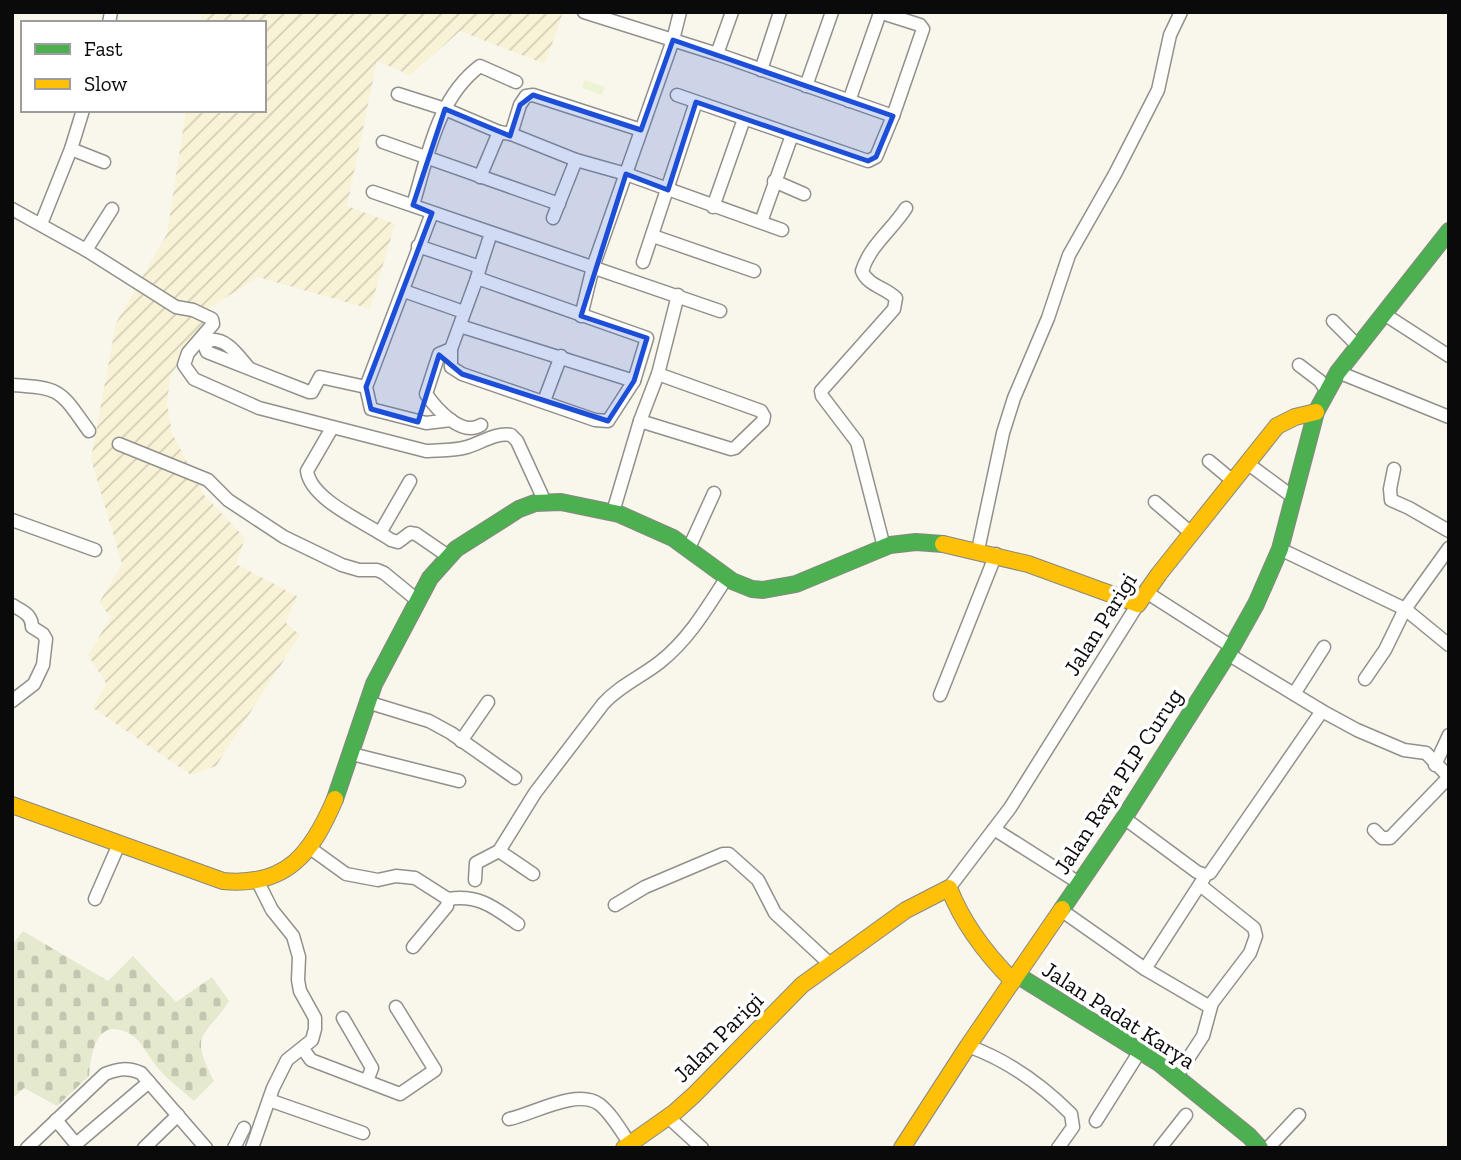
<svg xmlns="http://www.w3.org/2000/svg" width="1461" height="1160" viewBox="0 0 1461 1160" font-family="'Zilla Slab',serif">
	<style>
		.farmland { fill: url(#farmland-furrows) }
		.cemetery { fill: url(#cemetery-stones) }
		.pitch { fill: #edf4d4 }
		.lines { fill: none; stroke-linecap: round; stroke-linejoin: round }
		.street-casing { stroke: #92908c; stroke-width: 15 }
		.fast-casing { stroke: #888782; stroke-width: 18 }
		.slow-casing { stroke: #888782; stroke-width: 18 }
		.street { stroke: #fefefc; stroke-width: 12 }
		.fast { stroke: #4caf50; stroke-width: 16 }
		.slow { stroke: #ffc107; stroke-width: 16 }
		.marked { fill: #1d4ed8; fill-opacity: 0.2; stroke: #1d4ed8; stroke-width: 5; stroke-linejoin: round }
		.labels { text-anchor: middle; stroke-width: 7; stroke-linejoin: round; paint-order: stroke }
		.street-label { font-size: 23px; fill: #0a0a0a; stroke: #fff }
	</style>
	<defs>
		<pattern id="farmland-furrows" width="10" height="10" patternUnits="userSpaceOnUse" patternTransform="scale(1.75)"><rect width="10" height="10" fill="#f8f3d7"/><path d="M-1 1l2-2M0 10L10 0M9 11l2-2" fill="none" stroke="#d3cfb7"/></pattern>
		<pattern id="cemetery-stones" width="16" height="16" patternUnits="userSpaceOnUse" patternTransform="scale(1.75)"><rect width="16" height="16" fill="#e5eacf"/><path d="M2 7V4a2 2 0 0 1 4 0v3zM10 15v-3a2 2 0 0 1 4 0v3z" fill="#c3c7b0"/></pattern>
	</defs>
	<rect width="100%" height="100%" fill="#f9f6ec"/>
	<path class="farmland" d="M202 12H563L545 64 460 31 410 75 377 61 347 206 395 224 370 309 258 277 194 318 204 323 170 377 167 404 172 433 204 495 245 538 236 564 297 596 286 623 300 635 216 766 191 775 93 708 106 683 88 655 111 617 99 603 122 564 91 459 116 323 167 234 186 110H264V23H200Z"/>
	<path class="cemetery" d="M23 931 108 981 133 956 176 1002 212 977 229 1001C203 1040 189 1032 214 1081L194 1101C182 1090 168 1080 158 1068 148 1057 141 1038 126 1032 95 1018 91 1056 89 1076L57 1106 24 1088 12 1099V945Z"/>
	<path class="pitch" d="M585 80 605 87 602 95 582 88Z"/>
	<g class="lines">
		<defs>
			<g id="street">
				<path d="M584 12 717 54 893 116"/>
				<path d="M109 23 111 12"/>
				<path d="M717 54 732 12"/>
				<path d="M761 70 780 12"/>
				<path d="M806 86 832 12"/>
				<path d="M398 94 445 109 499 132"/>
				<path d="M677 95 868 161 876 157 893 116 923 29 920 25 879 12"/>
				<path d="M849 101 880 13"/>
				<path d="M511 134 520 105 526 96 533 95 641 130"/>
				<path d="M383 142 559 204"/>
				<path d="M71 149 104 162"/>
				<path d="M480 177 499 132 511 134 576 160 626 174 782 230"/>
				<path d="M774 181 804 194"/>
				<path d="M373 192 720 311"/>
				<path d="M413 205C428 156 437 98 480 66L516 82"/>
				<path d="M713 207 744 119"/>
				<path d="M12 209 86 250 176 307 193 310 212 319 213 324 188 353 184 365 194 379 259 408 426 451C440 450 453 451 467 447 481 443 496 432 511 435L517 441 545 502"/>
				<path d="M432 213 366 387 371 409 426 423 451 420"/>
				<path d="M553 218 576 160"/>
				<path d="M761 222 792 135"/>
				<path d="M41 224 71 149 83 110"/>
				<path d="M653 236 754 271"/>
				<path d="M418 246 480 267 477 278"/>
				<path d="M86 250 112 209"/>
				<path d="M643 262 696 102"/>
				<path d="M480 267 491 233"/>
				<path d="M477 278 647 338 634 381 608 421 595 420 462 374 451 367V349Z"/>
				<path d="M404 291 458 310"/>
				<path d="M1384 314 1449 356"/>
				<path d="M581 316 593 267 673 40 680 12"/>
				<path d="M1333 321 1358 346"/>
				<path d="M460 326 634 381"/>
				<path d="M451 349 439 354 426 394C437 410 462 437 481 425"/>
				<path d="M1299 365 1320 381 1327 392"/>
				<path d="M249 368C238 356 228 338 209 340L205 347 207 352 309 392H312L320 377 366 387"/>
				<path d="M1338 372 1449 417"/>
				<path d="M12 385C63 388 60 391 89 431"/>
				<path d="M544 401 561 356"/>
				<path d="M640 421 731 449 735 448 763 421 764 416 761 411 658 374"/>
				<path d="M332 428 307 471C311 501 369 524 391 540L398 542 410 533 416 534 448 556"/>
				<path d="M119 444 208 480 228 500 284 537 342 565 359 570H377L384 573 417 600"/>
				<path d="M1209 461 1233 481"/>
				<path d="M1247 463 1293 497"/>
				<path d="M1394 469 1390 489 1391 500 1409 508 1449 531"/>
				<path d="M1155 502 1191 533"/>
				<path d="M613 512 640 421 658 374 678 295"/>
				<path d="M12 520 95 550"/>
				<path d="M380 533 410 481"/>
				<path d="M884 547 857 442 822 396 821 391 894 309 896 298C885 287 868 286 862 271 870 245 892 230 906 208"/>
				<path d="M689 548 714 493"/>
				<path d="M1280 549 1405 609 1449 645"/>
				<path d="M978 550 1003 433 1014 398 1048 318 1069 255 1115 174 1158 90 1170 35 1181 12"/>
				<path d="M1146 592 1232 647"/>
				<path d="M12 605C22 611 32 614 32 627L43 634 46 639 43 665 34 684 12 701"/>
				<path d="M1228 654 1322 711 1357 730 1404 750 1426 753 1449 777"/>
				<path d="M1365 679 1385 650 1405 609 1449 548"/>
				<path d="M1294 694 1324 647"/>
				<path d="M940 695 996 554"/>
				<path d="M367 702 429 721 451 733 515 778"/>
				<path d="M461 741 488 702"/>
				<path d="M352 754 459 781"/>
				<path d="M1435 765 1449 735"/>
				<path d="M1124 818 1197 872 1205 875 1210 873 1322 711"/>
				<path d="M994 829 1079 883"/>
				<path d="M1374 830 1382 838H1390L1449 777"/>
				<path d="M310 848 346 874 378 880 396 876 415 878 448 899 447 906 413 947"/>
				<path d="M499 851 533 874"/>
				<path d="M475 880 476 863 499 851 535 793 603 704C619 686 641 677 660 662 689 639 707 608 727 577"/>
				<path d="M949 888 1010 808 1138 604"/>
				<path d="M95 899 119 844"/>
				<path d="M448 899C478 894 494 907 518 924"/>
				<path d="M615 905 645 887 723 854H729L758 880 775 913 830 964"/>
				<path d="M1061 910 1145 969 1210 1007"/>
				<path d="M1145 969 1204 878"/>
				<path d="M343 1018 372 1068 367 1081"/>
				<path d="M968 1046C1007 1060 1042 1085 1071 1114L1073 1127 1058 1148"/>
				<path d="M303 1049 311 1060 400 1094 435 1070 396 1007"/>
				<path d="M1176 1077 1203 1036 1212 1003 1250 953 1256 936 1254 928 1200 885"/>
				<path d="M269 1100 363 1133"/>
				<path d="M668 1117 702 1148"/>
				<path d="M509 1119C533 1114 577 1088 599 1104 611 1113 621 1131 630 1144"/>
				<path d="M56 1120 76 1144 149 1082"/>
				<path d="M1096 1121 1140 1051"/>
				<path d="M27 1148 105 1074C118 1069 127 1067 141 1073L206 1148"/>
				<path d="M144 1148 178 1115"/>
				<path d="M234 1148 244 1128"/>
				<path d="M252 1148 273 1088 287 1060 312 1040 315 1029V1018L300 991 298 980 299 957 293 936 272 910 257 880"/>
				<path d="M1160 1148 1186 1115"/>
				<path d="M1268 1148 1299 1115"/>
			</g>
			<g id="fast">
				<path d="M335 799 374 684 430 578 456 549 519 509 535 503 561 502 619 514 673 538 732 581 752 589 763 590 796 584 890 545 916 542 943 544"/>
				<path d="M1062 909 1124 818 1228 654 1256 604 1280 549 1316 412 1338 372 1449 231"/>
				<path d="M1017 975 1159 1063 1249 1136 1260 1148"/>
			</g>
			<g id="slow">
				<path d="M943 544 1028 564 1138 604 1159 574 1277 426 1295 417 1316 412"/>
				<path d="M12 805 223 881C287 887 312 853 335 799"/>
				<path d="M624 1148 675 1112 694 1095 802 985 906 910 949 888C963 924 985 953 1013 981"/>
				<path d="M902 1148 968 1046 1062 909"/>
			</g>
		</defs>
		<use href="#street" class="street-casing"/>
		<use href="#fast" class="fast-casing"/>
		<use href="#slow" class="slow-casing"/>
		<use href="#street" class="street"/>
		<use href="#fast" class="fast"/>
		<use href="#slow" class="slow"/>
	</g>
	<path class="marked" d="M673 40 893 116 876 157 868 161 696 102 668 190 626 174 581 316 647 338 634 381 608 421 462 374 439 355 418 422 371 409 366 387 432 213 413 205 445 109 510 136 520 105 533 95 641 130Z"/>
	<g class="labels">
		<g class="street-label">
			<text transform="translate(1100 624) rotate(-58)" y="8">Jalan Parigi</text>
			<text transform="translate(1118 781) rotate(-57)" y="8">Jalan Raya PLP Curug</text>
			<text transform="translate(1119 1015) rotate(33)" y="8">Jalan Padat Karya</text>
			<text transform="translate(718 1037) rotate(-45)" y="8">Jalan Parigi</text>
		</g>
	</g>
	<rect width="1461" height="1160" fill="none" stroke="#0a0a0a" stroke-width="28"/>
	<rect x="21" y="21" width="245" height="91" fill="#ffffff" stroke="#9d9d9d" stroke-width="2"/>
	<rect x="35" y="44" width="35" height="10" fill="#4caf50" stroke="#9d9d9d" stroke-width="2"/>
	<text x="84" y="56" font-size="21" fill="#0a0a0a">Fast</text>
	<rect x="35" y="79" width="35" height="10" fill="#ffc107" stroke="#9d9d9d" stroke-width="2"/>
	<text x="84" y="91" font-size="21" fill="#0a0a0a">Slow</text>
</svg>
